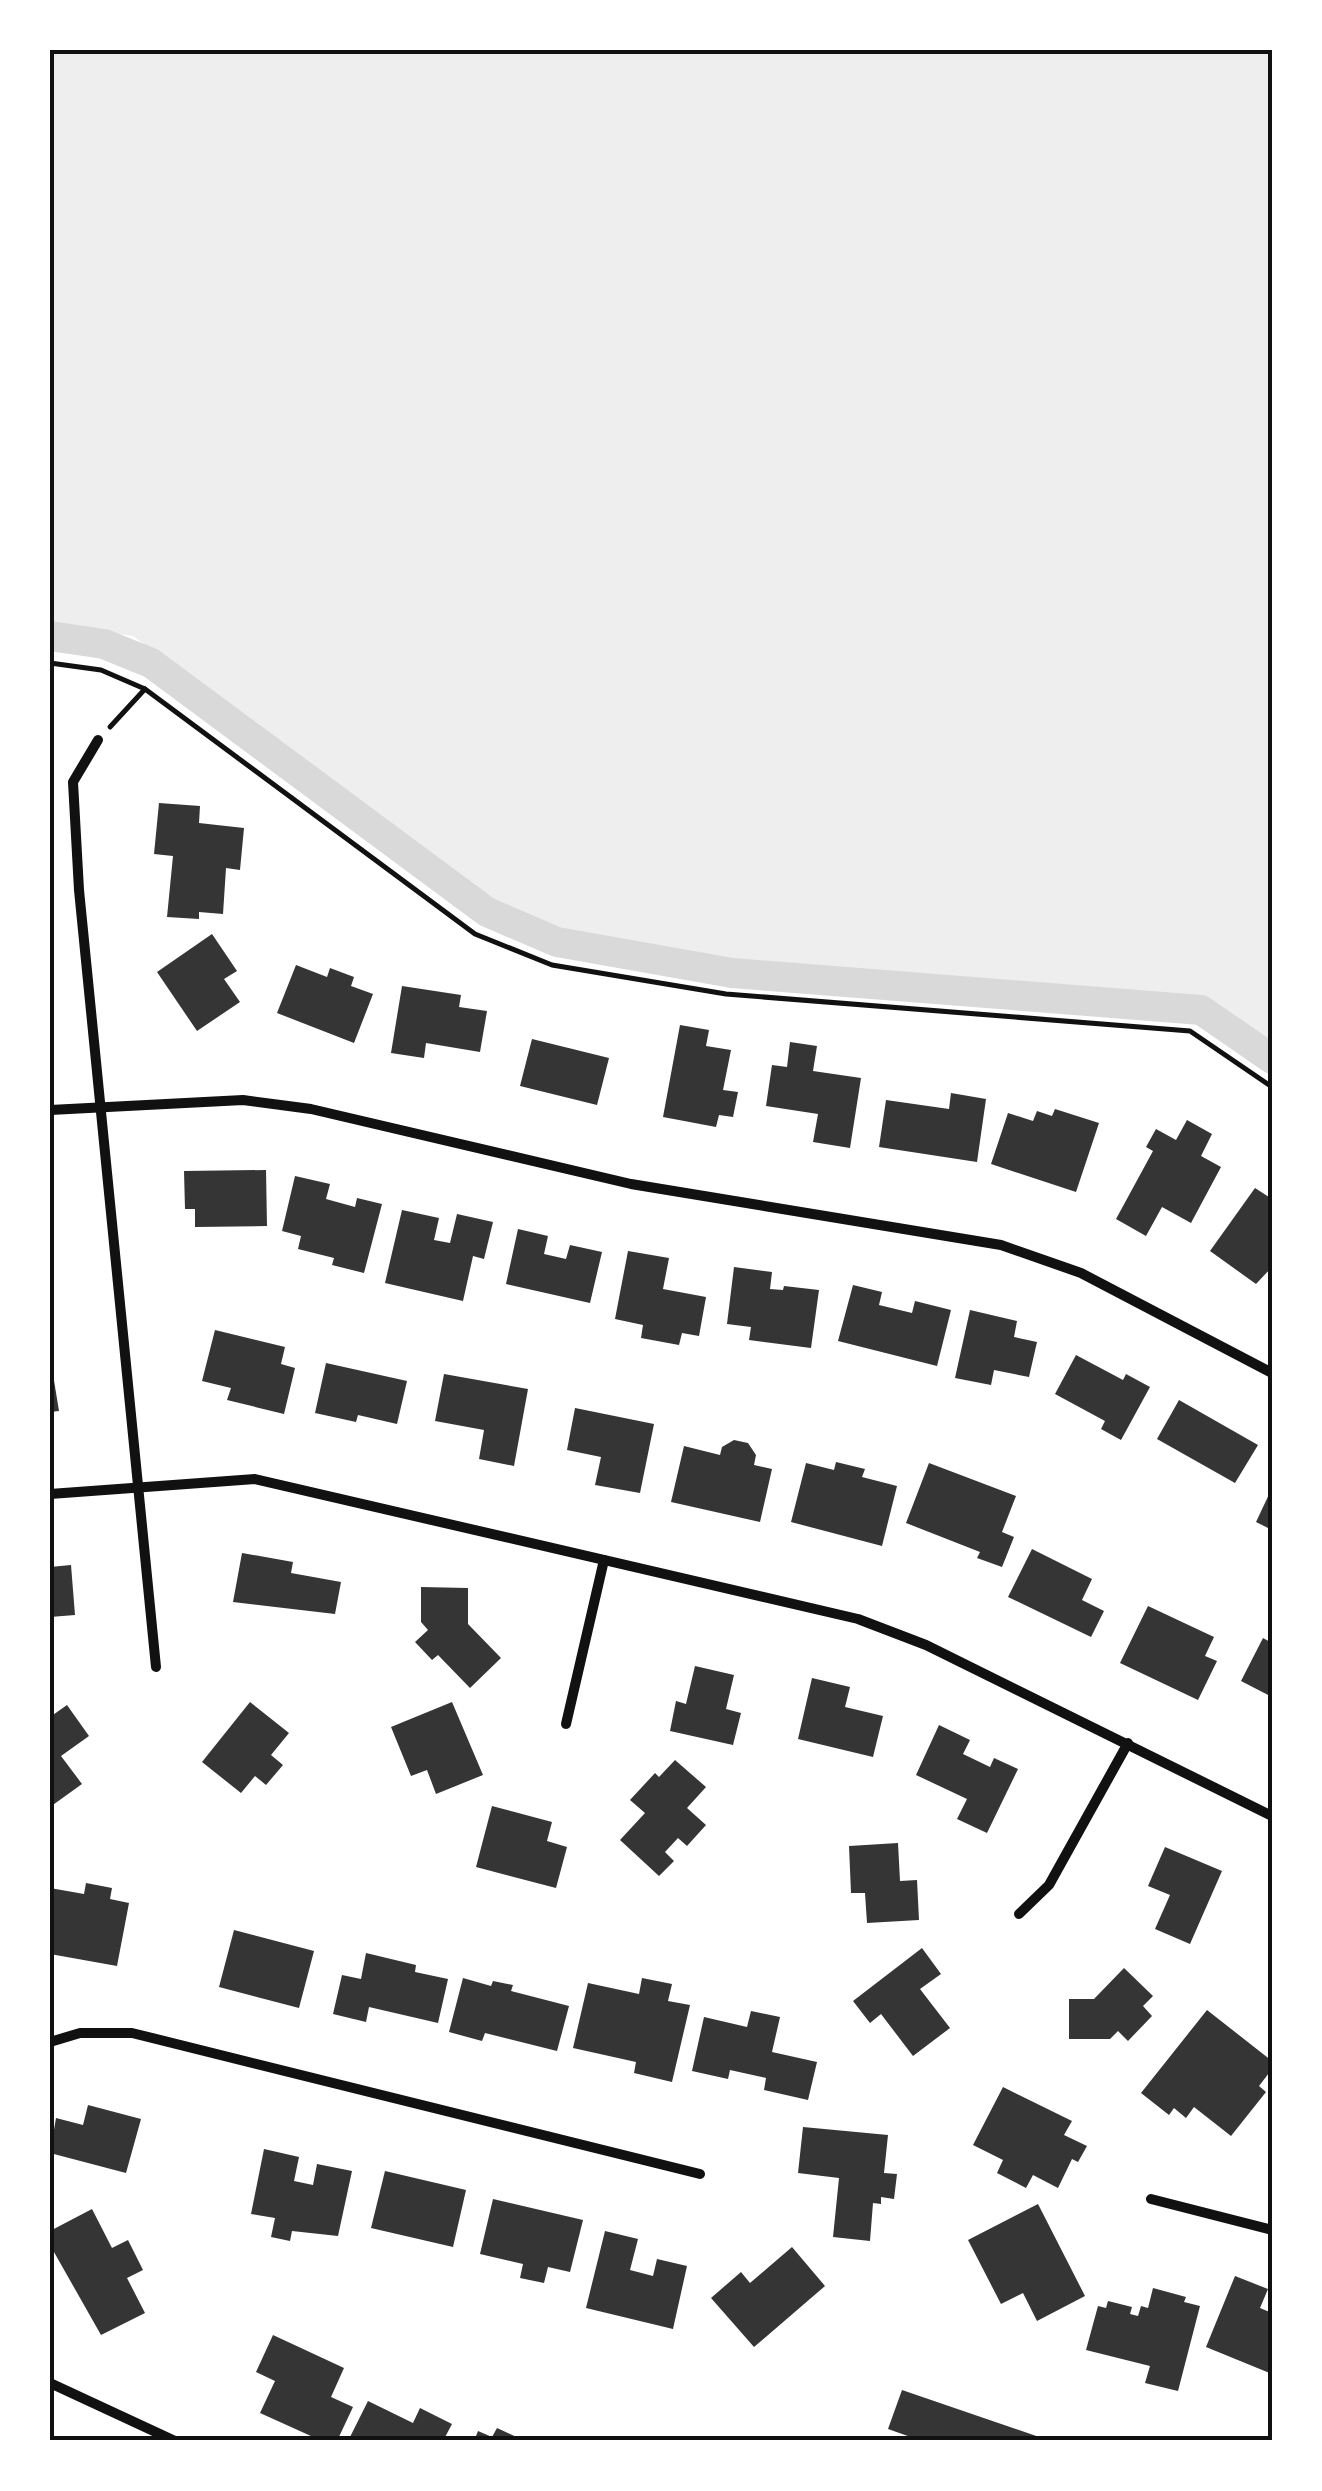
<svg xmlns="http://www.w3.org/2000/svg" width="1322" height="2491" viewBox="0 0 1322 2491" font-family="Commissioner,sans-serif">
	<style>
		.green { fill: #eee }
		.lines { fill: none; stroke-linecap: round; stroke-linejoin: round }
		.canal { stroke: #d9d9d9; stroke-width: 30 }
		.building { fill: #353535 }
		.path { stroke: #111; stroke-width: 5 }
		.minor { stroke: #111; stroke-width: 10 }
		.neatline { fill: none; stroke: #111; stroke-width: 4 }
	</style>
	<rect width="100%" height="100%" fill="#fff"/>
	<path class="green" d="M50 50H1272V1049L1194 995 725 966 560 932 501 909 133 636 50 625Z"/>
	<g class="lines">
		<path class="canal" d="M50 636 104 644 151 663 487 912 557 942 732 973 1201 1010 1272 1059"/>
	</g>
	<g class="building">
		<path d="M159 803 200 806 199 823 244 828 240 870 226 868 223 914 199 912V919L167 917 173 856 154 854Z"/>
		<path d="M212 934 237 971 224 979 240 1002 197 1031 157 972Z"/>
		<path d="M296 965 327 977 330 968 354 977 351 986 373 994 354 1043 277 1013Z"/>
		<path d="M402 986 461 995 459 1007 487 1011 480 1052 426 1043 424 1058 391 1053Z"/>
		<path d="M680 1025 709 1030 706 1046 731 1050 723 1090 738 1092 733 1117 719 1115 716 1127 663 1117Z"/>
		<path d="M532 1039 609 1058 597 1105 520 1086Z"/>
		<path d="M790 1042 817 1046 813 1071 861 1078 850 1148 813 1142 818 1114 766 1106 772 1065 787 1067Z"/>
		<path d="M951 1093 986 1099 977 1162 879 1147 886 1100 949 1109Z"/>
		<path d="M1055 1109 1099 1123 1076 1192 991 1164 1008 1113 1033 1121 1037 1111 1052 1116Z"/>
		<path d="M1187 1120 1212 1134 1201 1156 1221 1167 1191 1223 1162 1207 1146 1236 1116 1219 1153 1151 1146 1147 1156 1129 1176 1140Z"/>
		<path d="M266 1170 267 1226 195 1227V1209H185L184 1171Z"/>
		<path d="M295 1176 330 1184 326 1199 355 1207 357 1198 382 1204 364 1273 332 1265 334 1258 298 1249 301 1236 282 1231Z"/>
		<path d="M1255 1188 1272 1199V1267L1256 1284 1210 1251Z"/>
		<path d="M402 1210 439 1218 434 1240 450 1243 457 1214 493 1222 484 1259 473 1256 463 1301 385 1283Z"/>
		<path d="M518 1229 548 1236 544 1254 566 1259 570 1245 602 1252 590 1303 506 1284Z"/>
		<path d="M628 1251 669 1258 663 1289 706 1297 699 1336 682 1333 679 1345 641 1338 643 1325 615 1319Z"/>
		<path d="M734 1267 772 1272 770 1289 783 1290 784 1286 819 1290 811 1348 749 1340 751 1327 727 1324Z"/>
		<path d="M853 1285 882 1292 879 1305 912 1313 915 1301 951 1310 937 1366 838 1341Z"/>
		<path d="M970 1310 1017 1321 1014 1337 1037 1342 1029 1377 994 1370 991 1385 955 1378Z"/>
		<path d="M215 1330 285 1347 281 1364 295 1368 284 1414 227 1400 231 1388 202 1381Z"/>
		<path d="M1076 1355 1123 1380 1126 1374 1150 1387 1121 1440 1101 1429 1105 1421 1055 1394Z"/>
		<path d="M50 1356 59 1411 50 1412Z"/>
		<path d="M326 1363 407 1381 397 1424 358 1415 356 1422 315 1413Z"/>
		<path d="M444 1374 528 1389 514 1466 479 1459 484 1430 435 1421Z"/>
		<path d="M1179 1400 1258 1445 1235 1483 1157 1439Z"/>
		<path d="M575 1408 654 1424 640 1493 595 1485 601 1457 567 1450Z"/>
		<path d="M734 1440 748 1443 756 1455 754 1465 772 1469 760 1522 671 1502 684 1446 720 1455 722 1447Z"/>
		<path d="M836 1462 865 1469 862 1477 897 1486 882 1546 791 1522 806 1463 834 1470Z"/>
		<path d="M929 1463 1016 1496 1002 1532 1014 1537 1002 1567 977 1558 980 1552 906 1523Z"/>
		<path d="M1272 1488V1530L1256 1522Z"/>
		<path d="M1032 1549 1092 1579 1082 1600 1104 1611 1091 1637 1008 1597Z"/>
		<path d="M242 1553 293 1562 291 1573 341 1582 335 1614 233 1602Z"/>
		<path d="M71 1565 75 1615 50 1617V1567Z"/>
		<path d="M421 1587 468 1588V1624L501 1658 470 1688 438 1655 432 1660 415 1642 428 1630 421 1622Z"/>
		<path d="M1148 1606 1214 1637 1205 1656 1217 1661 1198 1700 1120 1663Z"/>
		<path d="M1263 1638 1272 1643V1697L1241 1681Z"/>
		<path d="M695 1666 734 1675 726 1709 741 1713 733 1745 670 1731 676 1701 686 1704Z"/>
		<path d="M812 1678 850 1687 845 1707 883 1716 873 1757 798 1739Z"/>
		<path d="M250 1702 289 1733 271 1755 283 1765 266 1785 255 1776 241 1793 202 1762Z"/>
		<path d="M452 1702 483 1775 436 1794 427 1770 411 1776 391 1727Z"/>
		<path d="M67 1705 89 1736 61 1756 82 1784 50 1807V1717Z"/>
		<path d="M939 1725 970 1740 963 1754 990 1767 994 1758 1018 1769 987 1833 957 1819 967 1799 916 1775Z"/>
		<path d="M675 1760 706 1787 687 1808 706 1825 687 1846 678 1838 665 1852 674 1861 659 1876 620 1840 645 1813 630 1800 655 1773 659 1777Z"/>
		<path d="M492 1806 552 1822 547 1841 567 1847 556 1888 476 1867Z"/>
		<path d="M898 1843 900 1881 917 1880 919 1920 867 1923 865 1893H851L849 1846Z"/>
		<path d="M1165 1847 1222 1871 1190 1944 1155 1929 1170 1895 1148 1886Z"/>
		<path d="M86 1883 112 1888 110 1899 129 1903 117 1966 50 1954V1888L84 1894Z"/>
		<path d="M234 1930 314 1951 299 2008 219 1987Z"/>
		<path d="M922 1948 941 1974 920 1989 950 2028 913 2056 881 2014 870 2023 853 2001Z"/>
		<path d="M366 1953 416 1965 415 1972 448 1979 438 2023 369 2007 366 2022 333 2014 342 1975 361 1979Z"/>
		<path d="M1124 1968 1153 1996 1143 2006 1152 2016 1128 2041 1118 2031 1110 2039H1069V1999H1094Z"/>
		<path d="M463 1978 491 1986 493 1981 513 1985 511 1991 569 2006 557 2051 485 2033 482 2041 449 2032Z"/>
		<path d="M642 1978 672 1984 668 2001 690 2005 672 2082 634 2073 636 2062 573 2048 588 1983 639 1994Z"/>
		<path d="M1207 2010 1272 2061V2069L1259 2086 1266 2092 1231 2136 1194 2107 1186 2118 1174 2108 1169 2115 1141 2093Z"/>
		<path d="M751 2011 780 2017 772 2052 817 2062 808 2100 764 2090 766 2078 730 2070 728 2079 692 2071 704 2017 747 2027Z"/>
		<path d="M1003 2087 1072 2121 1064 2135 1087 2146 1078 2162 1072 2159 1058 2188 1033 2175 1026 2188 997 2173 1003 2160 973 2145Z"/>
		<path d="M88 2105 141 2119 126 2173 50 2153 56 2118 83 2125Z"/>
		<path d="M803 2127 888 2135 884 2173 897 2174 894 2199 881 2197V2204L873 2203 870 2241 833 2237 839 2178 798 2173Z"/>
		<path d="M264 2149 299 2157 294 2181 313 2185 317 2164 352 2171 338 2236 292 2231 290 2241 271 2237 275 2218 251 2214Z"/>
		<path d="M385 2171 466 2190 453 2247 371 2228Z"/>
		<path d="M493 2199 583 2220 570 2272 548 2267 544 2283 520 2278 523 2264 480 2254Z"/>
		<path d="M1038 2204 1085 2296 1037 2321 1023 2293 1001 2304 968 2240Z"/>
		<path d="M92 2209 112 2248 128 2240 143 2270 127 2278 145 2313 101 2335 50 2245V2231Z"/>
		<path d="M605 2231 638 2239 630 2270 653 2276 657 2259 687 2266 673 2329 586 2308Z"/>
		<path d="M792 2247 825 2286 754 2347 711 2298 741 2272 750 2283Z"/>
		<path d="M1235 2276 1268 2289 1260 2308 1272 2313V2374L1206 2347Z"/>
		<path d="M1153 2288 1186 2297 1184 2302 1200 2306 1178 2391 1145 2383 1150 2366 1086 2350 1098 2306 1106 2308 1108 2301 1132 2307 1130 2314 1138 2316 1141 2306 1148 2308Z"/>
		<path d="M273 2335 344 2368 331 2397 353 2407 337 2441H322L260 2413 275 2381 256 2372Z"/>
		<path d="M902 2390 1048 2440 1047 2441H922L888 2429Z"/>
		<path d="M368 2401 413 2423 420 2408 452 2424 443 2441H348Z"/>
		<path d="M497 2428 525 2441H474L478 2431 492 2437Z"/>
	</g>
	<g class="lines">
		<g class="path">
			<path d="M50 663 101 670 145 689 475 934 552 965 726 994 1190 1031 1272 1087"/>
			<path d="M110 727 145 689"/>
		</g>
		<g class="minor">
			<path d="M98 740 73 782 79 890 156 1667"/>
			<path d="M50 1110 243 1100 311 1109 631 1184 1001 1245 1081 1273 1272 1373"/>
			<path d="M50 1494 255 1479 858 1619 926 1645 1272 1816"/>
			<path d="M566 1724 604 1560"/>
			<path d="M1019 1914 1049 1885 1128 1743"/>
			<path d="M50 2042 80 2033H132L700 2174"/>
			<path d="M1151 2199 1272 2230"/>
			<path d="M50 2383 175 2441"/>
		</g>
	</g>
	<rect width="1322" height="2491" fill="none" stroke="#ffffff" stroke-width="105"/>
	<rect x="52" y="52" width="1218" height="2386" class="neatline"/>
</svg>
